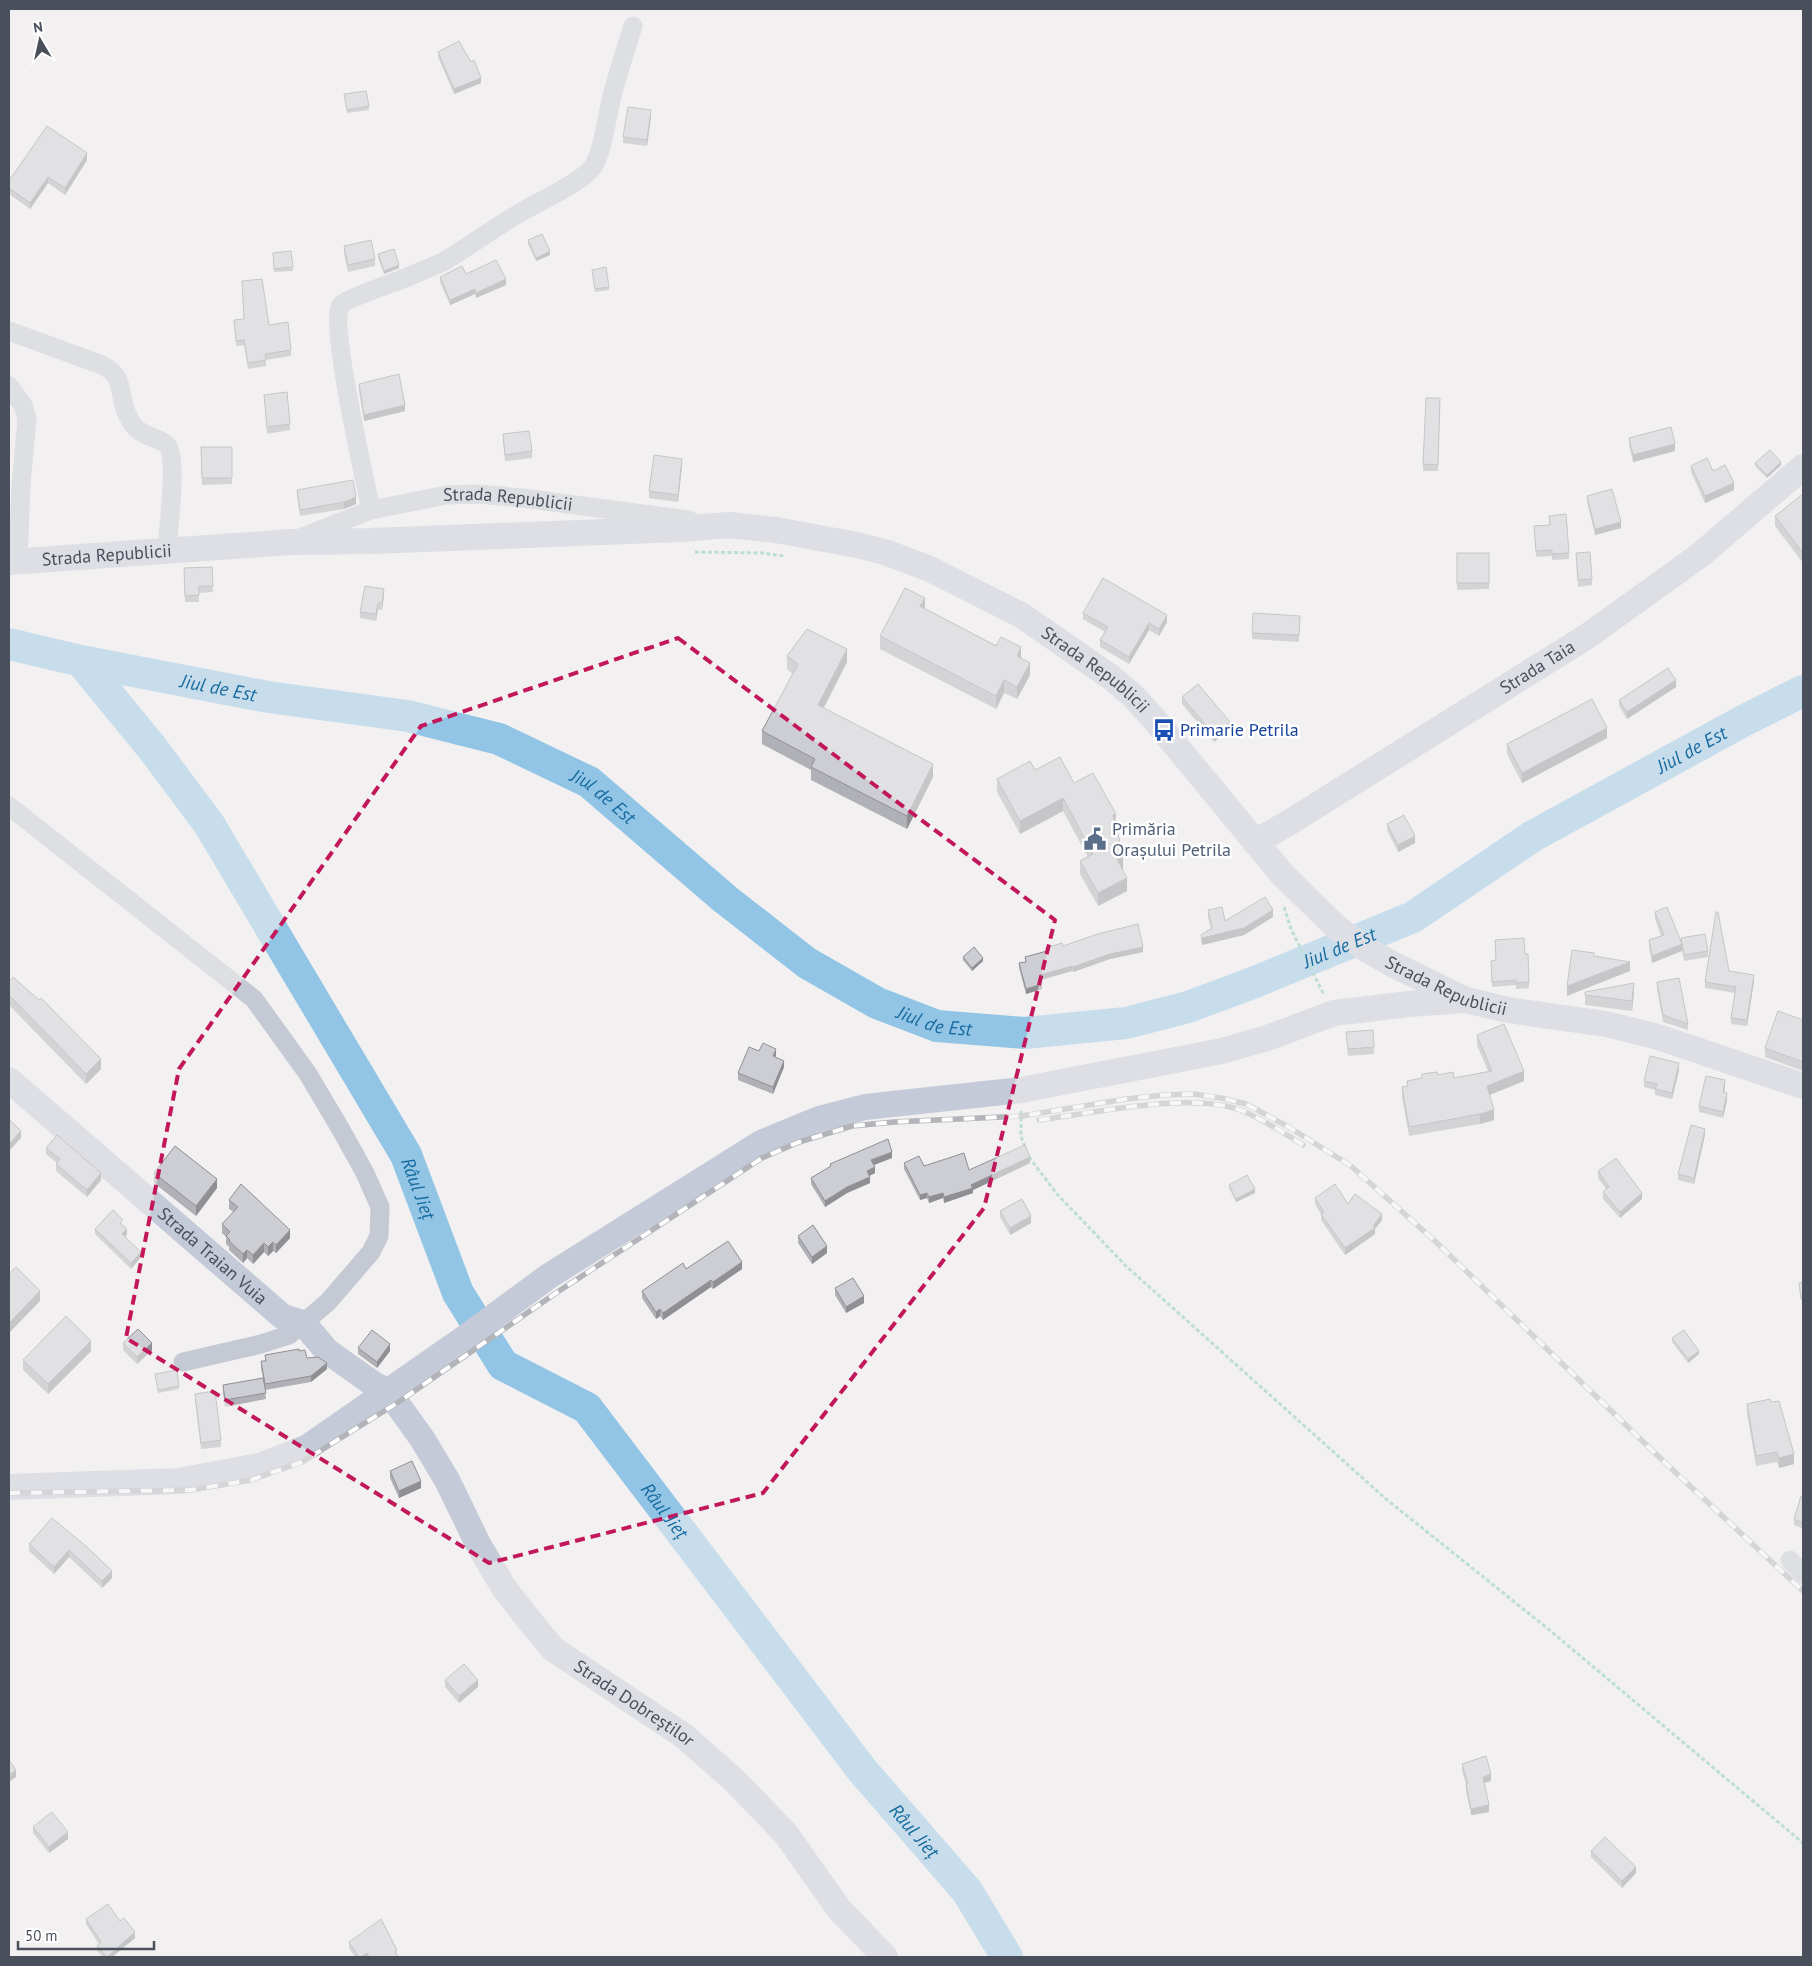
<svg xmlns="http://www.w3.org/2000/svg" width="1812" height="1966" viewBox="0 0 1812 1966" font-family="'PT Sans',sans-serif">
	<style>
		.lines { fill: none; stroke-linecap: round; stroke-linejoin: round }
		.river { stroke: #92c5e5; stroke-width: 32 }
		.path { stroke: #7cc7af; stroke-width: 3; stroke-dasharray: 4 2.5; stroke-linecap: butt }
		.street { stroke: #c4c9d3; stroke-width: 19 }
		.secondary { stroke: #c4cad7; stroke-width: 26 }
		.rail-casing { stroke: #b2b4b9; stroke-width: 5.5 }
		.rail { stroke: #fff; stroke-width: 4; stroke-dasharray: 11; stroke-linecap: butt }
		.wall { fill: #b0b1b6 }
		.shaded-wall { fill: #909094 }
		.building { fill: #cdced4; stroke: #909094 }
		.marked { fill: none; stroke: #c2185b; stroke-width: 4; stroke-dasharray: 10 6; stroke-linejoin: round }
		.labels { text-anchor: middle; stroke-width: 5; stroke-linejoin: round; paint-order: stroke }
		.street-label { font-size: 18px; fill: #49505c; stroke: #fff }
		.transit-label { font-size: 18px; fill: #164399; stroke: #fff; text-anchor: start }
		.service-label { font-size: 18px; fill: #4e5e75; stroke: #fff; text-anchor: start }
		.water-label { font-size: 19px; font-style: italic; fill: #186ba0; stroke: #fff }
	</style>
	<rect width="100%" height="100%" fill="#f2f0f0"/>
	<g class="lines">
		<g class="river">
			<path id="s1" d="M9 644 81 661 153 749 209 824 406 1155 458 1293 503 1365 587 1408 862 1770 967 1891 1007 1957"/>
			<path id="s2" d="M81 661 268 697 408 716 499 739 589 782 725 899 807 963 877 1003 937 1026 1025 1033 1126 1023 1188 1007 1250 984 1413 917 1533 836 1745 720 1803 691"/>
		</g>
		<g class="path">
			<path d="M695 552 762 553 784 556"/>
			<path d="M1284 907 1291 929 1324 995"/>
			<path d="M1021 1111V1137L1026 1149"/>
			<path d="M1029 1157 1057 1194 1126 1266 1386 1499 1547 1628 1803 1843"/>
		</g>
		<g class="street">
			<path d="M9 331 102 365C127 377 117 396 128 416 130 420 133 426 137 429 145 437 158 437 167 445 178 456 168 531 167 550"/>
			<path d="M9 386 23 405 27 419 21 485 18 561"/>
			<path d="M371 510C365 481 329 322 341 305 345 299 399 281 410 276 423 270 436 266 448 259 474 243 498 225 525 210 542 200 580 183 592 168 604 151 607 113 613 92 619 70 626 48 633 26"/>
			<path id="s3" d="M300 538 371 510 446 495 478 494 522 498 689 520"/>
			<path d="M9 806 254 999 308 1074 340 1128 365 1173 380 1207 379 1236 371 1252 328 1302 289 1335 261 1344 183 1362"/>
			<path d="M1790 1560 1803 1574"/>
		</g>
		<g class="secondary">
			<path id="s4" d="M9 562 292 542 372 541 680 529 729 525 776 530 857 545 885 552 930 569 1021 615 1112 678 1134 697 1153 718 1282 874 1337 928 1367 950 1394 965 1466 1000 1508 1010 1606 1024 1658 1037 1803 1086"/>
			<path id="s5" d="M1255 842 1290 822 1586 637 1699 556 1803 467"/>
			<path id="s6" d="M9 1080 283 1317 303 1323 327 1351 375 1385 388 1391 423 1440 447 1480 478 1544 504 1588 529 1620 553 1649 684 1736 736 1782 786 1834 839 1909 885 1957"/>
			<path d="M9 1487 179 1481 259 1466 308 1447 462 1340 549 1276 761 1143 819 1119 865 1107 1021 1090 1222 1051 1267 1038 1334 1013 1409 1004 1465 1000"/>
		</g>
		<defs>
			<g id="rail">
				<path d="M1039 1120C1094 1113 1192 1091 1243 1111 1264 1120 1284 1133 1303 1145"/>
				<path d="M9 1493 191 1490 251 1480 302 1462 397 1403 556 1293 762 1158 799 1142 852 1126 894 1122 1022 1116 1126 1099 1164 1095 1194 1094 1221 1098 1246 1104 1287 1126 1351 1166 1436 1242 1659 1457 1803 1591"/>
			</g>
		</defs>
		<use href="#rail" class="rail-casing"/>
		<use href="#rail" class="rail"/>
	</g>
	<g class="wall">
		<path d="M438 52 471 62 481 83 454 94 438 57Z"/>
		<path d="M344 94 369 106V110L347 113Z"/>
		<path d="M651 117 647 146 623 143V137Z"/>
		<path d="M87 160 65 195 48 183 30 209 9 194V181Z"/>
		<path d="M528 240 550 255 536 261 528 244Z"/>
		<path d="M344 246 375 259V266L348 272 344 253Z"/>
		<path d="M378 254 399 268 384 274 378 258Z"/>
		<path d="M273 256 293 267V271L274 272Z"/>
		<path d="M592 270 609 287V290L595 292Z"/>
		<path d="M466 274 506 285 476 298 475 294 450 305 440 282V277Z"/>
		<path d="M234 320 269 325 291 350V356L266 360V366L248 369 244 345 236 346Z"/>
		<path d="M359 384 405 411 364 421 359 391Z"/>
		<path d="M264 395 290 424V430L267 434Z"/>
		<path d="M1440 398 1438 471H1423V464Z"/>
		<path d="M503 434 532 451V458L505 461 503 441Z"/>
		<path d="M1629 438 1675 451 1633 462 1629 445Z"/>
		<path d="M201 447H232V484L202 485Z"/>
		<path d="M1755 463 1781 465 1767 478 1755 466Z"/>
		<path d="M682 466 678 502 649 498V491Z"/>
		<path d="M1691 466 1713 471 1734 490 1705 503 1691 472Z"/>
		<path d="M297 490 356 504 344 509 300 516 297 496Z"/>
		<path d="M1803 494V563L1775 526V516Z"/>
		<path d="M1587 496 1621 528 1595 535 1587 502Z"/>
		<path d="M1549 516 1569 553V559L1552 560V556L1536 557 1534 526 1549 525Z"/>
		<path d="M1457 553H1489V589L1457 590Z"/>
		<path d="M1576 553 1592 579V585L1578 587Z"/>
		<path d="M212 567 213 592 199 593V602H185L184 568Z"/>
		<path d="M384 595 382 610 378 609 376 621 360 618V612Z"/>
		<path d="M925 609 1021 658 1030 675 1017 699 1004 693 996 709 880 649V636Z"/>
		<path d="M1083 613 1167 622 1159 636 1149 630 1129 664 1100 647V640L1105 632 1083 619Z"/>
		<path d="M1300 616 1299 642 1252 639V633Z"/>
		<path d="M787 656 847 662 824 708 933 777 907 829 811 780V770L762 744V731L793 674 787 669Z"/>
		<path d="M1676 687 1627 719 1619 706V700Z"/>
		<path d="M1182 697 1230 728 1214 742 1182 704Z"/>
		<path d="M1607 738 1522 783 1507 754V744Z"/>
		<path d="M1035 770 1074 783 1116 827 1115 830 1127 891 1098 906 1080 874V861L1088 857 1063 811 1020 834 997 792V779Z"/>
		<path d="M1387 824 1415 843 1398 852 1387 830Z"/>
		<path d="M1208 910 1225 921 1273 917 1244 935 1202 945 1201 941V935L1211 929 1208 917Z"/>
		<path d="M1655 912 1681 941 1708 951V957L1684 961 1682 950 1652 963 1649 947V940L1661 936 1655 919Z"/>
		<path d="M1495 940 1525 954 1529 982V988L1516 989V985L1492 987 1491 967 1496 960Z"/>
		<path d="M1063 946 1143 952 1110 959 1073 972 1072 971 1041 980 1042 989 1026 994 1019 968V963L1025 962V957L1046 951V948Z"/>
		<path d="M963 957 983 961 972 971 963 960Z"/>
		<path d="M1729 971 1754 981 1747 1026 1731 1024V1018L1735 993 1705 988V982Z"/>
		<path d="M9 982 101 1069 86 1084 9 1005Z"/>
		<path d="M1657 982 1688 1024V1030L1663 1022 1657 989Z"/>
		<path d="M1585 992 1634 993 1632 1011 1585 1005Z"/>
		<path d="M1803 1020V1071L1765 1057V1048Z"/>
		<path d="M1346 1032 1374 1047V1054L1348 1056Z"/>
		<path d="M1477 1035 1524 1081 1489 1095 1494 1120 1480 1124 1409 1136 1402 1097V1087L1407 1086V1081L1422 1078V1074L1438 1075 1454 1078 1488 1071 1477 1045Z"/>
		<path d="M759 1051 776 1055 775 1057 784 1067 773 1094 738 1080V1073Z"/>
		<path d="M1679 1070 1672 1099 1655 1095V1090L1644 1087V1081Z"/>
		<path d="M1725 1087 1724 1093 1727 1100 1723 1118 1699 1112V1106Z"/>
		<path d="M1705 1135 1694 1184 1678 1180V1174Z"/>
		<path d="M46 1148 101 1180 87 1197 56 1171V1164L57 1163 46 1154Z"/>
		<path d="M892 1158 874 1165 875 1173 869 1176 870 1183 847 1193 825 1207 811 1184V1178L830 1167V1164Z"/>
		<path d="M904 1163 969 1170 1030 1163 973 1190V1193L944 1203 943 1198 929 1203 927 1198 920 1200 904 1169Z"/>
		<path d="M1598 1171 1642 1199 1620 1218 1603 1199V1192L1606 1189 1598 1178Z"/>
		<path d="M154 1173 217 1188 196 1216 154 1183Z"/>
		<path d="M1229 1185 1255 1193 1236 1202 1229 1188Z"/>
		<path d="M1315 1198 1348 1204 1382 1220 1375 1229V1234L1345 1255 1321 1220V1214L1315 1204Z"/>
		<path d="M229 1200 290 1238 276 1253 273 1251 268 1256 264 1252 253 1264 247 1258 243 1263 229 1250V1247L226 1244V1237L222 1233V1224L234 1212 229 1209Z"/>
		<path d="M1000 1211 1031 1223 1010 1235 1000 1217Z"/>
		<path d="M123 1225 127 1235 125 1236 141 1257 131 1269 95 1234V1229Z"/>
		<path d="M798 1236 827 1253 812 1264 798 1243Z"/>
		<path d="M686 1269H742L713 1289 711 1287 663 1320 660 1316 656 1319 642 1298V1291Z"/>
		<path d="M835 1288 864 1303 846 1313 835 1295Z"/>
		<path d="M1672 1338 1699 1354 1688 1363 1672 1342Z"/>
		<path d="M123 1343 152 1350 137 1364 123 1350Z"/>
		<path d="M358 1348 390 1351 377 1368 358 1354Z"/>
		<path d="M91 1351 48 1394 23 1370V1360Z"/>
		<path d="M299 1351 307 1358 327 1369 311 1382 265 1390 266 1399 225 1407 223 1392V1385L263 1378 261 1368V1361H265V1355Z"/>
		<path d="M155 1374 179 1386V1389L158 1393Z"/>
		<path d="M195 1394 221 1440V1447L201 1449 195 1400Z"/>
		<path d="M1771 1402 1794 1464 1779 1468 1777 1462 1756 1466 1747 1413V1404Z"/>
		<path d="M390 1471 421 1488 399 1498 390 1478Z"/>
		<path d="M1803 1497V1529L1794 1525V1519Z"/>
		<path d="M52 1518 112 1578 102 1588 69 1557 54 1574 29 1551V1544Z"/>
		<path d="M445 1680 478 1687 459 1703 445 1687Z"/>
		<path d="M1462 1764 1491 1781 1484 1783 1489 1812 1471 1815 1466 1791V1784L1462 1771Z"/>
		<path d="M33 1827 68 1839 49 1853 33 1833Z"/>
		<path d="M1591 1851 1636 1873 1622 1888 1591 1857Z"/>
		<path d="M86 1919 120 1921 135 1938 112 1957H103L97 1951V1946L99 1944 86 1924Z"/>
		<path d="M349 1942 397 1955 398 1957H355L349 1948Z"/>
	</g>
	<g class="shaded-wall">
		<path d="M481 78V83L454 94V89Z"/>
		<path d="M651 110V117L647 146V140Z"/>
		<path d="M87 153V160L65 195V188Z"/>
		<path d="M48 177V183L30 209V203Z"/>
		<path d="M550 251V255L536 261V258Z"/>
		<path d="M399 265V268L384 274V271Z"/>
		<path d="M506 279V285L476 298V293Z"/>
		<path d="M475 289V294L450 305V300Z"/>
		<path d="M405 405V411L364 421V415Z"/>
		<path d="M1675 444V451L1633 462V455Z"/>
		<path d="M682 459V466L678 502V495Z"/>
		<path d="M1781 462V465L1767 478V475Z"/>
		<path d="M1734 483V490L1705 503V496Z"/>
		<path d="M356 497V504L344 509V502Z"/>
		<path d="M1621 522V528L1595 535V529Z"/>
		<path d="M384 589V595L382 610V603Z"/>
		<path d="M925 598V611L920 606Z"/>
		<path d="M378 603V609L376 621V614Z"/>
		<path d="M1167 615V622L1159 636V629Z"/>
		<path d="M1149 623V630L1129 664V657Z"/>
		<path d="M1021 647V660L1017 656Z"/>
		<path d="M847 649V662L818 718V705Z"/>
		<path d="M1030 663V675L1017 699V687Z"/>
		<path d="M1004 680V693L996 709V696Z"/>
		<path d="M1676 680V687L1627 719V712Z"/>
		<path d="M1230 722V728L1214 742V735Z"/>
		<path d="M1607 728V738L1522 783V773Z"/>
		<path d="M933 764V777L907 829V816Z"/>
		<path d="M1063 798V811L1020 834V821Z"/>
		<path d="M1116 814 1115 838 1113 839V815Z"/>
		<path d="M1415 836V843L1398 852V845Z"/>
		<path d="M1123 856V869L1117 873V859Z"/>
		<path d="M1127 878V891L1098 906V893Z"/>
		<path d="M1273 910V917L1244 935 1202 945V938Z"/>
		<path d="M1682 944V951L1652 963V956Z"/>
		<path d="M1143 947V952L1110 959 1073 972V967L1110 954Z"/>
		<path d="M983 958V961L972 971V968Z"/>
		<path d="M1630 962V971L1567 996V986Z"/>
		<path d="M1072 966V971L1040 980V975Z"/>
		<path d="M1754 975V981L1747 1026V1020Z"/>
		<path d="M1634 983V993L1632 1011V1001Z"/>
		<path d="M1042 984V989L1026 994V989Z"/>
		<path d="M776 1049V1055L773 1063V1056Z"/>
		<path d="M101 1059V1069L86 1084V1074Z"/>
		<path d="M784 1061V1067L773 1094V1087Z"/>
		<path d="M1679 1063V1070L1672 1099V1093Z"/>
		<path d="M1524 1071V1081L1487 1096V1086Z"/>
		<path d="M1725 1080V1087L1723 1099V1092Z"/>
		<path d="M1727 1093V1100L1723 1118V1112Z"/>
		<path d="M1494 1110V1120L1480 1124V1114Z"/>
		<path d="M1705 1129V1135L1694 1184V1178Z"/>
		<path d="M21 1131V1138L9 1151V1144Z"/>
		<path d="M892 1152V1158L871 1166V1160Z"/>
		<path d="M1030 1157V1163L973 1190V1193L944 1203V1197Z"/>
		<path d="M875 1167V1173L867 1177V1171Z"/>
		<path d="M101 1173V1180L87 1197V1190Z"/>
		<path d="M870 1177V1183L847 1193 825 1207V1201L847 1187Z"/>
		<path d="M217 1179V1188L196 1216V1206Z"/>
		<path d="M1255 1189V1193L1236 1202V1199Z"/>
		<path d="M927 1193V1198L920 1200V1195Z"/>
		<path d="M943 1193V1198L929 1203V1197Z"/>
		<path d="M1642 1193V1199L1620 1218V1212Z"/>
		<path d="M1382 1214V1220L1375 1229V1234L1345 1255V1248L1373 1226Z"/>
		<path d="M1031 1216V1223L1010 1235V1228Z"/>
		<path d="M127 1229V1235L122 1239V1234Z"/>
		<path d="M290 1230V1238L276 1253V1245Z"/>
		<path d="M273 1242V1251L268 1256V1247Z"/>
		<path d="M264 1243V1252L253 1264V1255Z"/>
		<path d="M827 1246V1253L812 1264V1257Z"/>
		<path d="M247 1250V1258L243 1263V1254Z"/>
		<path d="M141 1252V1257L131 1269V1263Z"/>
		<path d="M742 1262V1269L713 1289V1282Z"/>
		<path d="M711 1280V1287L663 1320V1313Z"/>
		<path d="M40 1291V1301L9 1333V1323Z"/>
		<path d="M864 1296V1303L846 1313V1307Z"/>
		<path d="M660 1309V1316L656 1319V1312Z"/>
		<path d="M91 1341V1351L48 1394V1384Z"/>
		<path d="M152 1343V1350L137 1364V1357Z"/>
		<path d="M390 1344V1351L377 1368V1362Z"/>
		<path d="M1699 1351V1354L1688 1363V1359Z"/>
		<path d="M327 1363V1369L311 1382V1376Z"/>
		<path d="M1794 1454V1464L1779 1468V1458Z"/>
		<path d="M421 1481V1488L399 1498V1491Z"/>
		<path d="M69 1550V1557L54 1574V1567Z"/>
		<path d="M112 1571V1578L102 1588V1581Z"/>
		<path d="M478 1680V1687L459 1703V1696Z"/>
		<path d="M16 1770V1777L9 1782V1775Z"/>
		<path d="M1491 1774V1781L1483 1783V1777Z"/>
		<path d="M1489 1805V1812L1471 1815V1809Z"/>
		<path d="M68 1832V1839L49 1853V1847Z"/>
		<path d="M1636 1867V1873L1622 1888V1881Z"/>
		<path d="M135 1932V1938L112 1957H107Z"/>
		<path d="M367 1953V1957H361Z"/>
	</g>
	<g class="building">
		<path d="M459 41 471 62 474 60 481 78 454 89 438 52Z"/>
		<path d="M366 91 369 106 347 110 344 94Z"/>
		<path d="M628 107 651 110 647 140 623 137Z"/>
		<path d="M47 126 87 153 65 188 48 177 30 203 9 188V181Z"/>
		<path d="M542 234 550 251 536 258 528 240Z"/>
		<path d="M371 240 375 259 348 265 344 246Z"/>
		<path d="M394 249 399 265 384 271 378 254Z"/>
		<path d="M291 251 293 267 274 269 273 253Z"/>
		<path d="M496 260 506 279 476 293 475 289 450 300 440 277 462 266 466 274Z"/>
		<path d="M606 267 609 287 595 289 592 270Z"/>
		<path d="M262 279 269 325 288 322 291 350 265 354 266 360 248 363 244 340 236 341 234 320 244 319 242 281Z"/>
		<path d="M399 374 405 405 364 415 359 384Z"/>
		<path d="M287 392 290 424 267 427 264 395Z"/>
		<path d="M1426 398H1440L1438 465 1423 464Z"/>
		<path d="M1671 427 1675 444 1633 455 1629 438Z"/>
		<path d="M529 431 532 451 505 455 503 434Z"/>
		<path d="M201 447H232V478H202Z"/>
		<path d="M1770 450 1781 462 1767 475 1755 463Z"/>
		<path d="M654 455 682 459 678 495 649 491Z"/>
		<path d="M1707 458 1713 471 1725 465 1734 483 1705 496 1691 466Z"/>
		<path d="M353 480 356 497 344 502 300 510 297 490Z"/>
		<path d="M1612 489 1621 522 1595 529 1587 496Z"/>
		<path d="M1803 494V553L1775 516Z"/>
		<path d="M1566 514 1569 553 1552 554V550L1536 551 1534 526 1550 525 1549 516Z"/>
		<path d="M1590 552 1592 579 1578 580 1576 553Z"/>
		<rect x="1457" y="553" width="32" height="30"/>
		<path d="M212 567 213 586H199V595L185 596 184 568Z"/>
		<path d="M1103 578 1167 615 1159 629 1149 623 1129 657 1100 640 1108 627 1083 613Z"/>
		<path d="M365 586 384 589 382 603H378L376 614 360 612Z"/>
		<path d="M905 588 925 598 920 606 996 646 1001 637 1021 647 1017 656 1030 663 1017 687 1004 680 996 696 880 636Z"/>
		<path d="M1253 613 1300 616 1299 635 1252 633Z"/>
		<path d="M807 629 847 649 818 705 933 764 907 816 811 767 815 759 762 731 798 664 787 656Z"/>
		<path d="M1668 668 1676 680 1627 712 1619 700Z"/>
		<path d="M1198 684 1230 722 1214 735 1182 697Z"/>
		<path d="M1592 699 1607 728 1522 773 1507 744Z"/>
		<path d="M1060 757 1074 783 1093 773 1116 814 1113 815 1115 825 1113 826 1118 834 1123 856 1117 859 1127 878 1098 893 1080 861 1093 854 1063 798 1020 821 997 779 1030 761 1035 770Z"/>
		<path d="M1404 815 1415 836 1398 845 1387 824Z"/>
		<path d="M1265 897 1273 910 1244 928 1202 938 1201 935 1212 928 1208 910 1222 907 1225 921Z"/>
		<path d="M1667 907 1682 944 1652 956 1649 940 1664 935 1655 912Z"/>
		<path d="M1716 912H1718L1729 971 1754 975 1747 1020 1731 1018 1736 987 1705 982Z"/>
		<path d="M1138 924 1143 947 1110 954 1073 967 1072 966 1040 975 1042 984 1026 989 1019 963 1026 962 1025 957 1047 951 1046 948 1062 943 1063 946 1098 934Z"/>
		<path d="M1705 934 1708 951 1684 955 1681 938Z"/>
		<path d="M1524 938 1525 954H1528L1529 982 1516 983V980L1492 982 1491 961 1496 960 1495 940Z"/>
		<path d="M974 947 983 958 972 968 963 957Z"/>
		<path d="M1572 950 1594 953V956L1630 962 1567 986Z"/>
		<path d="M13 977 39 1000 41 998 101 1059 86 1074 9 995V982Z"/>
		<path d="M1679 978 1688 1024 1663 1015 1657 982Z"/>
		<path d="M1634 983 1632 1001 1585 995V992Z"/>
		<path d="M1778 1011 1803 1020V1062L1765 1048Z"/>
		<path d="M1504 1024 1524 1071 1487 1086 1494 1110 1480 1114 1409 1127 1402 1087 1408 1086 1407 1081 1422 1078V1074L1437 1072 1438 1075 1453 1072 1454 1078 1492 1071 1477 1035Z"/>
		<path d="M1373 1030 1374 1047 1348 1049 1346 1032Z"/>
		<path d="M763 1043 776 1049 773 1056 784 1061 773 1087 738 1073 749 1047 759 1051Z"/>
		<path d="M1650 1056 1679 1063 1672 1093 1655 1089 1657 1084 1644 1081Z"/>
		<path d="M1706 1076 1725 1080 1723 1092 1727 1093 1723 1112 1699 1106Z"/>
		<path d="M9 1119 21 1131 9 1144Z"/>
		<path d="M1691 1125 1705 1129 1694 1178 1678 1174Z"/>
		<path d="M57 1135 101 1173 87 1190 56 1164 60 1159 46 1148Z"/>
		<path d="M888 1139 892 1152 871 1160 875 1167 867 1171 870 1177 847 1187 825 1201 811 1178 831 1166 830 1164Z"/>
		<path d="M1025 1145 1030 1157 971 1185 973 1188 944 1197 943 1193 929 1197 927 1193 920 1195 904 1163 919 1156 924 1166 964 1153 969 1170Z"/>
		<path d="M175 1146 217 1179 196 1206 154 1173Z"/>
		<path d="M1616 1158 1642 1193 1620 1212 1603 1192 1609 1187 1598 1171Z"/>
		<path d="M1247 1175 1255 1189 1236 1199 1229 1185Z"/>
		<path d="M241 1184 290 1230 276 1245 273 1242 268 1247 264 1243 253 1255 247 1250 243 1254 229 1241 230 1240 226 1236 230 1232 222 1224 238 1207 229 1200Z"/>
		<path d="M1335 1184 1348 1204 1355 1194 1382 1214 1373 1226 1375 1228 1345 1248 1321 1214 1324 1212 1315 1198Z"/>
		<path d="M1022 1199 1031 1216 1010 1228 1000 1211Z"/>
		<path d="M113 1210 123 1220 120 1223 127 1229 122 1234 141 1252 131 1263 95 1229Z"/>
		<path d="M813 1225 827 1246 812 1257 798 1236Z"/>
		<path d="M728 1241 742 1262 713 1282 711 1280 663 1313 660 1309 656 1312 642 1291 683 1263 686 1269Z"/>
		<path d="M16 1267 40 1291 9 1323V1274Z"/>
		<path d="M853 1278 864 1296 846 1307 835 1288Z"/>
		<path d="M1803 1282V1299H1801L1799 1283Z"/>
		<path d="M66 1316 91 1341 48 1384 23 1360Z"/>
		<path d="M138 1329 152 1343 137 1357 123 1343Z"/>
		<path d="M372 1330 390 1344 377 1362 358 1348Z"/>
		<path d="M1684 1330 1699 1351 1688 1359 1672 1338Z"/>
		<path d="M299 1349V1351L305 1350 307 1358 318 1357 327 1363 311 1376 265 1384 261 1361H266L265 1355Z"/>
		<path d="M177 1370 179 1386 158 1390 155 1374Z"/>
		<path d="M263 1378 266 1393 225 1400 223 1385Z"/>
		<path d="M215 1391 221 1440 201 1443 195 1394Z"/>
		<path d="M1770 1399 1771 1402 1779 1401 1794 1454 1779 1458 1777 1452 1756 1456 1747 1404Z"/>
		<path d="M412 1461 421 1481 399 1491 390 1471Z"/>
		<path d="M1801 1496 1803 1497V1523L1794 1519Z"/>
		<path d="M52 1518 86 1546 112 1571 102 1581 69 1550 54 1567 29 1544Z"/>
		<path d="M464 1664 478 1680 459 1696 445 1680Z"/>
		<path d="M1486 1756 1491 1774 1483 1777 1489 1805 1471 1809 1466 1784H1468L1462 1764Z"/>
		<path d="M9 1760 16 1770 9 1775Z"/>
		<path d="M52 1812 68 1832 49 1847 33 1827Z"/>
		<path d="M1605 1837 1636 1867 1622 1881 1591 1851Z"/>
		<path d="M108 1904 120 1921 124 1918 135 1932 107 1957 97 1946 101 1942 86 1919Z"/>
		<path d="M381 1919 397 1950 395 1951 398 1957H369L367 1953 361 1957H359L349 1942Z"/>
	</g>
	<path d="M0 0H1812V1966H0ZM678 638 1055 920 984 1208 763 1493 489 1563 126 1338 179 1069 421 726Z" fill="#f2f0f0" fill-opacity=".55" fill-rule="evenodd"/>
	<path class="marked" d="M678 638 1055 920 984 1208 763 1493 489 1563 126 1338 179 1069 421 726Z"/>
	<defs>
		<symbol id="bus-bare" viewBox="-9 -9 18 18"><path d="M-5-6H5V4H4V6H2V4H-2V6H-4V4H-5ZM-3.5-4V0h7V-4ZM-3.5 1.2v1.5H-2V1.2ZM2 1.2v1.5H3.5V1.2Z" fill="#1a4fb4" stroke="#fff" stroke-width="2.5" paint-order="stroke"/></symbol>
		<symbol id="civic-bare" viewBox="-9 -9 18 18"><path d="M-.6-6.5H3V-4.5H.6V-3L4-1V1h2V6H-6V1h2V-1L-.6-3ZM-1.2 2.5V6h2.4V2.5Z" fill="#5c6f8a" stroke="#fff" stroke-width="2.5" paint-order="stroke"/></symbol>
	</defs>
	<g fill-rule="evenodd">
		<use href="#bus-bare" x="1148" y="714" width="32" height="32"/>
		<use href="#civic-bare" x="1079" y="823" width="32" height="32"/>
	</g>
	<g class="labels">
		<g class="street-label">
			<text dy="6" stroke="none"><textPath href="#s3" startOffset="215">Strada Republicii</textPath></text>
			<text dy="6" stroke="none"><textPath href="#s4" startOffset="98">Strada Republicii</textPath></text>
			<text dy="6" stroke="none"><textPath href="#s5" startOffset="332">Strada Taia</textPath></text>
			<text dy="6" stroke="none"><textPath href="#s4" startOffset="1122">Strada Republicii</textPath></text>
			<text dy="6" stroke="none"><textPath href="#s4" startOffset="1602">Strada Republicii</textPath></text>
			<text dy="6" stroke="none"><textPath href="#s6" startOffset="269">Strada Traian Vuia</textPath></text>
			<text dy="6" stroke="none"><textPath href="#s6" startOffset="898">Strada Dobreștilor</textPath></text>
		</g>
		<g class="transit-label">
			<text x="1180" y="736">Primarie Petrila</text>
		</g>
		<g class="service-label">
			<text x="1112" y="835">Primăria<tspan x="1112" dy="21">Orașului Petrila</tspan></text>
		</g>
		<g class="water-label">
			<text dy="7" stroke="none"><textPath href="#s2" startOffset="140">Jiul de Est</textPath></text>
			<text dy="7" stroke="none"><textPath href="#s2" startOffset="1775">Jiul de Est</textPath></text>
			<text dy="7" stroke="none"><textPath href="#s2" startOffset="545">Jiul de Est</textPath></text>
			<text dy="7" stroke="none"><textPath href="#s2" startOffset="1370">Jiul de Est</textPath></text>
			<text dy="7" stroke="none"><textPath href="#s2" startOffset="950">Jiul de Est</textPath></text>
			<text dy="7" stroke="none"><textPath href="#s1" startOffset="702">Râul Jieț</textPath></text>
			<text dy="7" stroke="none"><textPath href="#s1" startOffset="1122">Râul Jieț</textPath></text>
			<text dy="7" stroke="none"><textPath href="#s1" startOffset="1528">Râul Jieț</textPath></text>
		</g>
	</g>
	<rect width="1812" height="1966" fill="none" stroke="#49505c" stroke-width="20"/>
	<g transform="translate(40 40) rotate(351)" stroke="#ffffff" stroke-width="4" paint-order="stroke">
	<path d="M0-4L9 19L0 12L-9 19Z" fill="#49505c"/>
	<text y="-8" font-size="14" font-weight="bold" text-anchor="middle" fill="#49505c">N</text>
	</g>
	<path d="M18 1941v8h136v-8" fill="none" stroke="#49505c" stroke-width="2.5"/>
	<text x="25" y="1941" font-size="15" fill="#49505c" stroke="#ffffff" stroke-width="4" paint-order="stroke">50 m</text>
</svg>
